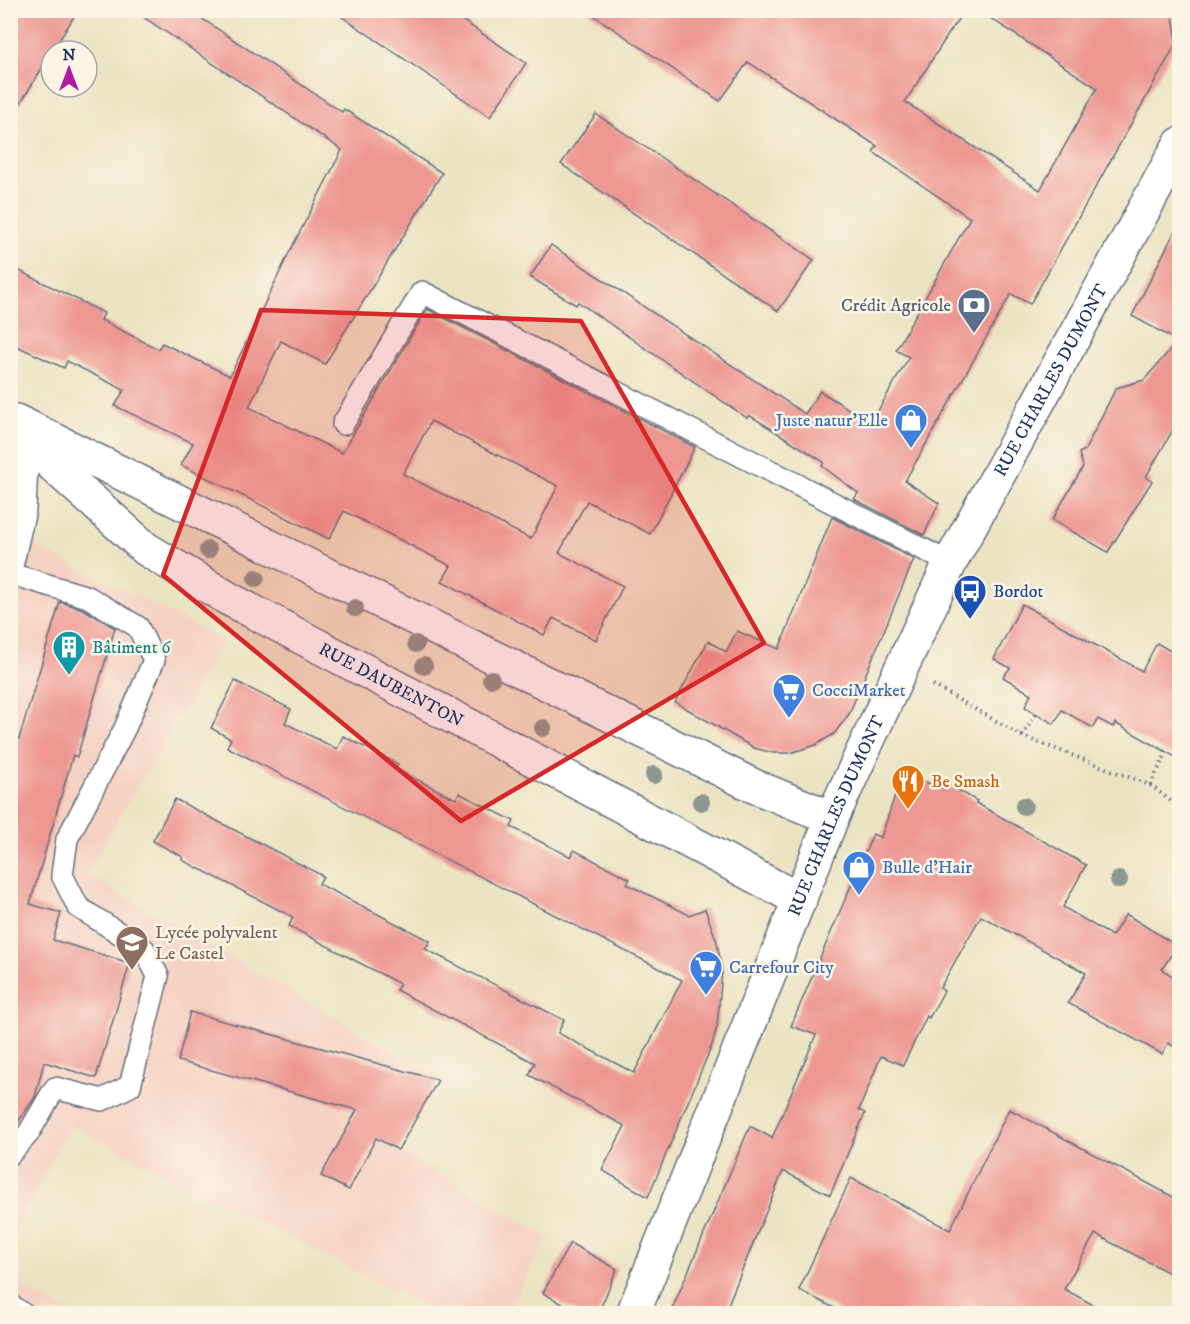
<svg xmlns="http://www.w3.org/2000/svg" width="1190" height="1324" viewBox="0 0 1190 1324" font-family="'IM FELL DW Pica',serif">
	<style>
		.built { fill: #f5d2c2 }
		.building { fill: #ed9792; fill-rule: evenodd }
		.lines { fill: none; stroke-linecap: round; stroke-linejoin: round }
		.service-casing { stroke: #646e81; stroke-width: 24 }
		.minor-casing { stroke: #646e81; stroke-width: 36 }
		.tertiary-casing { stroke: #646e81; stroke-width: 36 }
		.path { stroke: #646e81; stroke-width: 4; stroke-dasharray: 1.5 4.5; stroke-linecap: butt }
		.service { stroke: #fff; stroke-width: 21 }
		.minor { stroke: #fff; stroke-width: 33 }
		.tertiary { stroke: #fff; stroke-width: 33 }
		.tree { fill: #8d968f }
		.marked { fill: #d62828; fill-opacity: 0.2; stroke: #d62828; stroke-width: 4.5; stroke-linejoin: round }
		.labels { text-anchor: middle; stroke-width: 5; stroke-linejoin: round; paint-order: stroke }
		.service-label { font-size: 18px; fill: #4e5e75; stroke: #fcf5e5; text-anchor: end }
		.street-label { font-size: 18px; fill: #1b2f5e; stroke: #fcf5e5 }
		.shop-label { font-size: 18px; fill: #366cbe; stroke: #fcf5e5; text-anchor: start }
		.transit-label { font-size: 18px; fill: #164399; stroke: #fcf5e5; text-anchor: start }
		.culture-label { font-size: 18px; fill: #0d838f; stroke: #fcf5e5; text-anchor: start }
		.food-label { font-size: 18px; fill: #c56008; stroke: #fcf5e5; text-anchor: start }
		.education-label { font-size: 18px; fill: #785e54; stroke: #fcf5e5; text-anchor: start }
	</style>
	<rect width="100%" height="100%" fill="#fcf5e5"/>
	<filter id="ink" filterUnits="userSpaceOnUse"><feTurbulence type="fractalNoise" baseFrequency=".0167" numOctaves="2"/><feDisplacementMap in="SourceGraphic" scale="12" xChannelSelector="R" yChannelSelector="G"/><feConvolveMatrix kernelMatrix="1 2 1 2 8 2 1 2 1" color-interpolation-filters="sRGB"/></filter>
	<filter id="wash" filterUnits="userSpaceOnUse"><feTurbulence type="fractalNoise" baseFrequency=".008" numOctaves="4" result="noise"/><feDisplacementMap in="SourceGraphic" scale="24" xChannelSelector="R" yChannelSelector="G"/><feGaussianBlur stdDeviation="1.35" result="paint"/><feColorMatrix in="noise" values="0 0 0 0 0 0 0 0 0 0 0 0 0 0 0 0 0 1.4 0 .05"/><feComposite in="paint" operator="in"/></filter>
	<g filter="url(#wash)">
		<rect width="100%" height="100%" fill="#ebe4c3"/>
		<g class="built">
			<path d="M11 534 224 640 86 874 439 1078 398 1150 548 1237 507 1313H437L70 1125 11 1239Z"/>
			<path d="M11 1282 73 1313H11Z"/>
		</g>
		<g id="blocks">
			<g class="building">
				<path d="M10 10H78L10 120Z"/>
				<path d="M133 10H189L342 112 344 109 442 173 325 364 281 341 249 407 342 453 427 309 695 447 650 534 587 501 559 553 623 586 596 640 553 618 544 635 442 581 451 566 344 511 329 539 181 465 193 443 115 406 124 390 67 361 64 368 10 343V266L104 313 101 320 158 349 162 343 230 376 289 253 342 150ZM431 421 558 486 531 539 403 474Z"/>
				<path d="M332 10H447L526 63 490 117Z"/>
				<path d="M586 10H964L905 102 1040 190 1097 88 978 10H1172L1177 42 1030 304 1011 294 905 481 939 503 924 535 854 499 858 493 822 466 824 462 749 415 747 418 578 302 576 305 530 277 551 245 805 414 820 391 871 423 909 357 896 350 970 218 873 152 877 146 748 62 720 101Z"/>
				<path d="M596 114 814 260 778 311 561 164Z"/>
				<path d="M1179 223V419L1146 477 1152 481 1108 552 1052 520 1083 467 1079 453 1085 450 1116 388 1144 380 1178 341 1132 316Z"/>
				<path d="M832 517 914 559 849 714 834 734 816 745 790 753H773L754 748 675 702 708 641 726 652 737 631 779 649Z"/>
				<path d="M60 602 83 609 115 628 77 757 73 755 30 904 61 913 53 940 130 963 96 1078 44 1062 35 1097 10 1134V737L19 739Z"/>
				<path d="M1022 604 1142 671 1157 643 1179 656V759L1115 723 1113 727 1098 719 1093 728 1062 710 1054 724 1025 707 1031 694 1003 677 1010 668 994 659Z"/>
				<path d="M235 681 291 709 285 723 337 749 343 736 398 764 395 769 456 799 459 793 514 821 511 827 571 857 574 850 630 879 627 884 689 915 705 909 717 942 722 972 717 1027 712 1045 648 1197 602 1170 625 1126 529 1075 535 1063 396 990 400 984 289 926 293 917 182 860 183 857 153 841 175 799 323 876 319 884 430 941 425 949 564 1020 558 1033 634 1073 682 980 227 747 231 739 211 728Z"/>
				<path d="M902 774 945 789 948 784 977 801 976 803 1086 865 1063 907 1112 936 1126 914 1177 946 1162 969 1179 981V1049L1168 1043 1162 1054 1068 1003 1086 973 981 916 940 988 944 991 929 1018 927 1016 903 1065 881 1056 859 1110 865 1113 830 1195 783 1171 724 1314H670L750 1126 772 1138 816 1035 791 1026 873 834 881 838Z"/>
				<path d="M190 1012 438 1080 398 1150 376 1138 349 1190 321 1176 357 1110 178 1061Z"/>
				<path d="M1009 1109 1179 1200V1278L1095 1234 1064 1289 1110 1314H846L799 1290 851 1178 950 1230Z"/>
				<path d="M570 1243 617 1269 598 1314H580L543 1293Z"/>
			</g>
		</g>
	</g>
	<g filter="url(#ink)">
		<use href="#blocks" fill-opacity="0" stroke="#646e81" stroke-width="1.5"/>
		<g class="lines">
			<defs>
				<g id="service">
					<path d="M343 424 422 292 950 563"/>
					<path d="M10 575 25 510 28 443"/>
					<path d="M10 1154 28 1134 55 1088 102 1100 130 1086 158 976 144 949 78 907 62 875 67 839 125 728 154 660 138 627 88 597 11 574"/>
					<path d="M10 1305 23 1314"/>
				</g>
				<g id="minor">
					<path id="s1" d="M16 421 28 443 146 549 229 599 800 900"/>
					<path d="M22 424 756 787 832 818"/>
				</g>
				<g id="tertiary">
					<path id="s2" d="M633 1314 832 818 950 563 1180 144"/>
				</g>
			</defs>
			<use href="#service" class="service-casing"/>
			<use href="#minor" class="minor-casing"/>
			<use href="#tertiary" class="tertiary-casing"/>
			<g class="path">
				<path d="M933 685 1022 736 1150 785 1180 808"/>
				<path d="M1022 736 1036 714"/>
				<path d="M1150 785 1167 752"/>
			</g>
			<use href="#service" class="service"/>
			<use href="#minor" class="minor"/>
			<use href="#tertiary" class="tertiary"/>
		</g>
		<g class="tree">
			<circle cx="208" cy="550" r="9"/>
			<circle cx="256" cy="578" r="9"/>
			<circle cx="355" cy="608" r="9"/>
			<circle cx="416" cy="644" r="9"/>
			<circle cx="424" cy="666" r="9"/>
			<circle cx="491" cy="679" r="9"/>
			<circle cx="543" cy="728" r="9"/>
			<circle cx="654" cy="775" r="9"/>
			<circle cx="701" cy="802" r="9"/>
			<circle cx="1024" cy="806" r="9"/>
			<circle cx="1119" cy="880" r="9"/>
		</g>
	</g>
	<path class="marked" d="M261 310 581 321 764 643 461 821 163 575Z"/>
	<defs>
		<symbol id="bank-pin" viewBox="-11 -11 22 30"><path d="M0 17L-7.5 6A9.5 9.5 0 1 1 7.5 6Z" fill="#5c6f8a" stroke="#fcf5e5"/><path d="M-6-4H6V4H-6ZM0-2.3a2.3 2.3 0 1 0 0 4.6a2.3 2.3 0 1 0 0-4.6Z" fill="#fff"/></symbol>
		<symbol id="shop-pin" viewBox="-11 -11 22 30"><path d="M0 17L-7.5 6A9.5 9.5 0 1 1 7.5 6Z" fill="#3f7fe0" stroke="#fcf5e5"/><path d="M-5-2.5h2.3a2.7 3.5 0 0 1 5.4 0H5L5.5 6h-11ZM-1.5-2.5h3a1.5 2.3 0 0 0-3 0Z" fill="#fff"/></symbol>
		<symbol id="bus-pin" viewBox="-11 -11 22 30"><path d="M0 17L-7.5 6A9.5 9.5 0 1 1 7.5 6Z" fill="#1a4fb4" stroke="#fcf5e5"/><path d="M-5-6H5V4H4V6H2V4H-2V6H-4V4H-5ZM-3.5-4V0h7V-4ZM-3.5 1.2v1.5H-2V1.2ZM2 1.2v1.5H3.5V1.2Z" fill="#fff"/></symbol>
		<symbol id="building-pin" viewBox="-11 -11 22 30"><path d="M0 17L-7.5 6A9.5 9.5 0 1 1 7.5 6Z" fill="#0f9aa8" stroke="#fcf5e5"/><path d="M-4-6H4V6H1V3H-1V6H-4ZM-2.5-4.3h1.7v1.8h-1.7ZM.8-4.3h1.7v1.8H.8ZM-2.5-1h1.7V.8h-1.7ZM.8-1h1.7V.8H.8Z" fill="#fff"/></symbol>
		<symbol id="supermarket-pin" viewBox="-11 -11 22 30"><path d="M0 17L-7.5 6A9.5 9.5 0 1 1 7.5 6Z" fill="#3f7fe0" stroke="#fcf5e5"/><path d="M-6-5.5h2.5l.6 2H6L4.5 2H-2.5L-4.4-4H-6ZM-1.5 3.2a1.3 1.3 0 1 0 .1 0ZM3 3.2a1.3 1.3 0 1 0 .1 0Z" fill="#fff"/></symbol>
		<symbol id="restaurant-pin" viewBox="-11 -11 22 30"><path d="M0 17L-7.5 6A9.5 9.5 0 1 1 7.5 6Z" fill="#e8710a" stroke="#fcf5e5"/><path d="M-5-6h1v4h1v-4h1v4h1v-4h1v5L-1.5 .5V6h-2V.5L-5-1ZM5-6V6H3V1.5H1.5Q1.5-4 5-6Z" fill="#fff"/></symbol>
		<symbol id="school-pin" viewBox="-11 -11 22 30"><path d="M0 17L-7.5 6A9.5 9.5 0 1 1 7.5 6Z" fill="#8d6e63" stroke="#fcf5e5"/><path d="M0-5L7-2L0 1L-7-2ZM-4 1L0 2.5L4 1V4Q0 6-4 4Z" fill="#fff"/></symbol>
	</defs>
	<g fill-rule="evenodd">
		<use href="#bank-pin" x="955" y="286" width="38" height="52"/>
		<use href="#shop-pin" x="892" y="401" width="38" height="52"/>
		<use href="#bus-pin" x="951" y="572" width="38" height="52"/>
		<use href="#building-pin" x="50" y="628" width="38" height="52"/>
		<use href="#supermarket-pin" x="770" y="671" width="38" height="52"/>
		<use href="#restaurant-pin" x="889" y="762" width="38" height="52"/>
		<use href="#shop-pin" x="840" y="848" width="38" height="52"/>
		<use href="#school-pin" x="113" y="923" width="38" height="52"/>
		<use href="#supermarket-pin" x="687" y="948" width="38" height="52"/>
	</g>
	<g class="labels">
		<g class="service-label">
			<text x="951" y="311">Crédit Agricole</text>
		</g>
		<g class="street-label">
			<text dy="6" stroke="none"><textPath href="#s2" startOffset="1024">RUE CHARLES DUMONT</textPath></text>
			<text dy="6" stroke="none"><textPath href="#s1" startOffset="464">RUE DAUBENTON</textPath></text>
			<text dy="6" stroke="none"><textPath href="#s2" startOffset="538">RUE CHARLES DUMONT</textPath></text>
		</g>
		<g class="shop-label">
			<text x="888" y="426" text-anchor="end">Juste natur'Elle</text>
			<text x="812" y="696">CocciMarket</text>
			<text x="882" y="873">Bulle d'Hair</text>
			<text x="729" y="973">Carrefour City</text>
		</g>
		<g class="transit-label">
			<text x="993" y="597">Bordot</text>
		</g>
		<g class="culture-label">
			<text x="92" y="653">Bâtiment 6</text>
		</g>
		<g class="food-label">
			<text x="931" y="787">Be Smash</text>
		</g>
		<g class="education-label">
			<text x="155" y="938">Lycée polyvalent<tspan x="155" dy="21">Le Castel</tspan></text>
		</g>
	</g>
	<rect width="1190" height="1324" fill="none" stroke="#fcf5e5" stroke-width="36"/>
	<g transform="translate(69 69)"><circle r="28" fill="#fcf5e5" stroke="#a2a6af" stroke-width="1.5"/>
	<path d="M0-4.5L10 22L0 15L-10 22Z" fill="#b5179e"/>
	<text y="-9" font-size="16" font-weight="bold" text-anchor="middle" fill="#1b2f5e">N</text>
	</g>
</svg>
